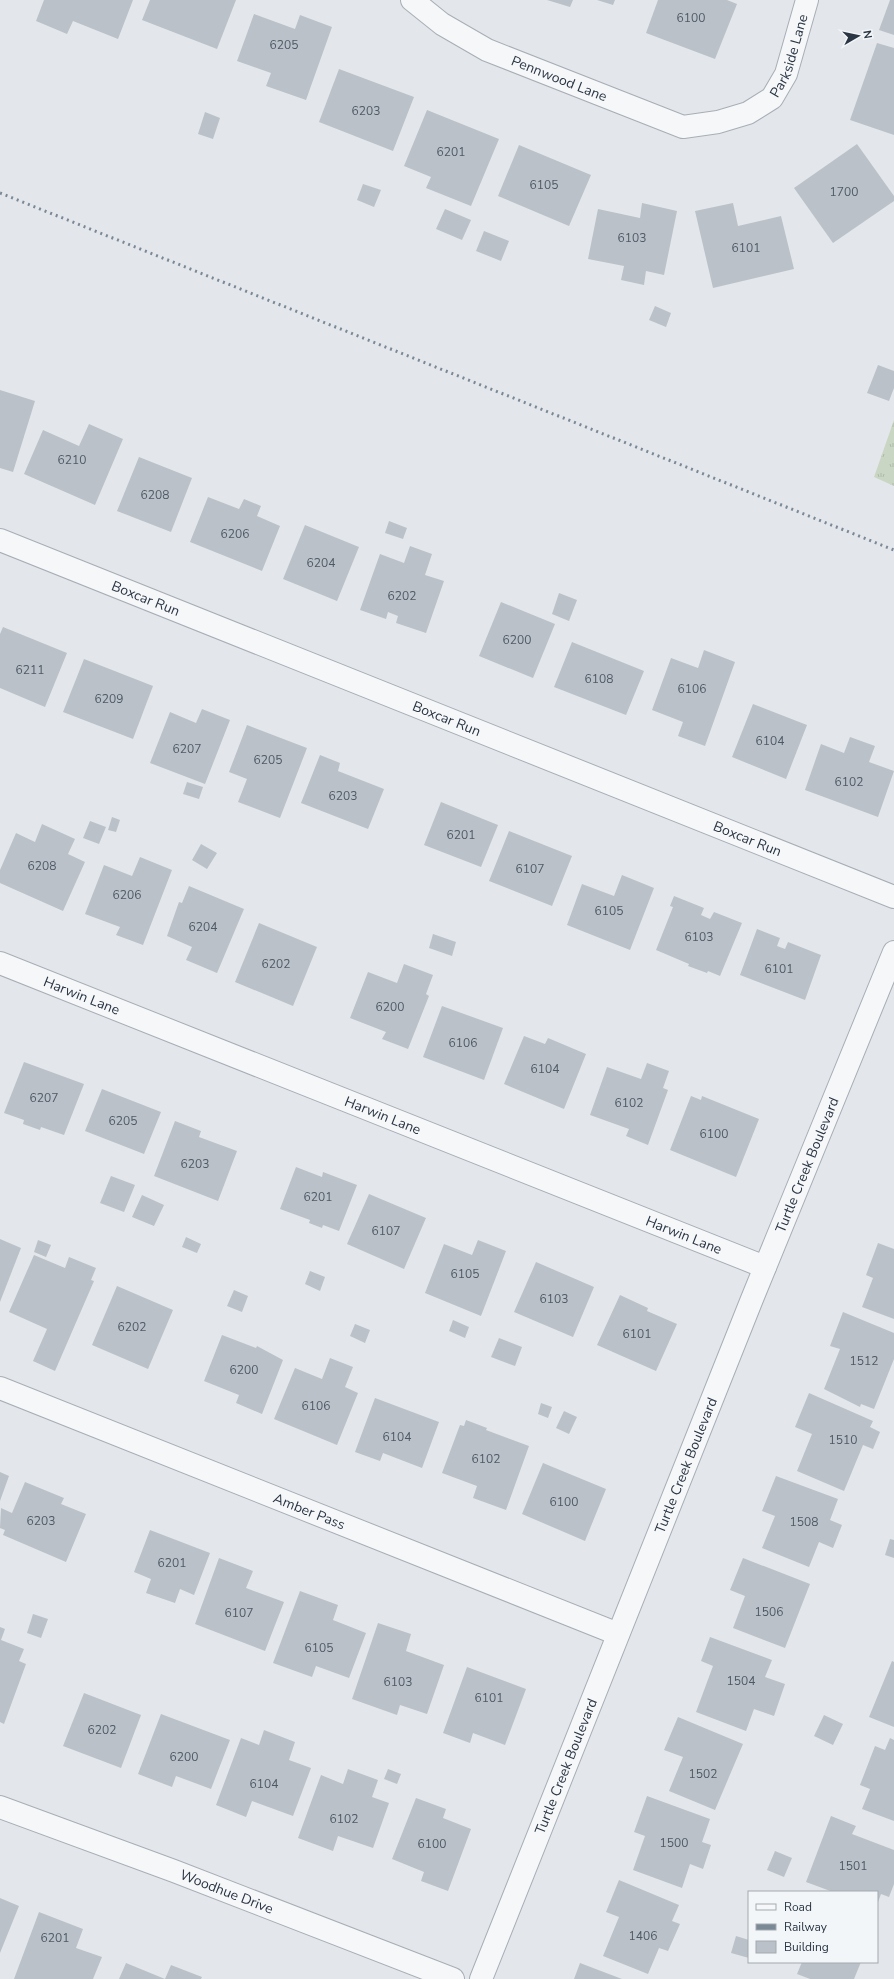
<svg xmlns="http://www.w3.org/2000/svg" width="894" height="1979" viewBox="0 0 894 1979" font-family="'Nunito Sans',sans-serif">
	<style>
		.park { fill: url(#park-tufts) }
		.building { fill: #bac1c9 }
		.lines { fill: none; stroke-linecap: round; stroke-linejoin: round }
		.minor-casing { stroke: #a8aeb6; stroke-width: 24 }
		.tertiary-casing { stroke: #a8aeb6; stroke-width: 24 }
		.minor { stroke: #f6f7f9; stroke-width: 22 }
		.tertiary { stroke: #f6f7f9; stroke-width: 22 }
		.rail { stroke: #7b8896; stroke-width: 3; stroke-dasharray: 2 4; stroke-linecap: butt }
		.labels { text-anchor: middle; stroke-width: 3; stroke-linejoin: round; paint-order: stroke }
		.number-label { font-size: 12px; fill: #4e5965 }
		.street-label { font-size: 14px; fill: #2a3644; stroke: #f3f6f8 }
	</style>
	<defs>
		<pattern id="park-tufts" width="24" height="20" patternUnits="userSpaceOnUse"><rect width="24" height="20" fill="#cad6c4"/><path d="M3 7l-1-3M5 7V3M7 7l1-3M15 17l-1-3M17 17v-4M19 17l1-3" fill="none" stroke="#aeb8aa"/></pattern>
	</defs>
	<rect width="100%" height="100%" fill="#e3e7eb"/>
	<path class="park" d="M894 420V486L874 477Z"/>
	<g class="building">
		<path d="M44 0H133L118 39 73 21 67 34 36 21Z"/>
		<path d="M150 0H236L217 49 142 20Z"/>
		<path d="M547 0H573L570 7Z"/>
		<path d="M597 0H615L613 5Z"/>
		<path d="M658 0H727L737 4 715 59 646 33Z"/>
		<path d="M890 0H894V35L879 30Z"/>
		<path d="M254 14 295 29 300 15 332 27 306 100 266 86 271 73 237 61Z"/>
		<path d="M877 43 894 48V135L850 120Z"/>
		<path d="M339 69 414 97 393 151 319 122Z"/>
		<path d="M427 110 499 139 471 206 426 188 431 177 404 166Z"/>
		<path d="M205 112 220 118 213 139 198 134Z"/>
		<path d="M857 144 894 196V201L833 243 794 188Z"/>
		<path d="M519 145 591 175 569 226 498 196Z"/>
		<path d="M363 184 381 190 374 207 357 200Z"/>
		<path d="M642 203 677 211 664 275 646 271 644 285 621 280 624 266 588 259 598 209 640 218Z"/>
		<path d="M733 203 738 226 781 216 794 269 713 288 695 211Z"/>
		<path d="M445 209 471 220 462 240 436 229Z"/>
		<path d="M484 231 509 241 501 261 476 251Z"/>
		<path d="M655 306 671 313 666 327 649 320Z"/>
		<path d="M878 365 894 371V388L889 401 867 393Z"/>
		<path d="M0 390 35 401 13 472 0 468Z"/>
		<path d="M89 424 123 439 95 505 24 474 43 430 79 446Z"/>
		<path d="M139 457 192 478 171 532 117 511Z"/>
		<path d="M208 497 239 509 244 499 261 506 257 516 280 526 262 571 190 542Z"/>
		<path d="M389 521 407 528 403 539 385 533Z"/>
		<path d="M305 525 359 547 337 601 283 579Z"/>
		<path d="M410 546 432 554 425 575 444 581 426 633 396 623 398 616 388 612 386 619 360 610 380 554 404 563Z"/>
		<path d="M559 593 577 600 569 621 552 614Z"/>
		<path d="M501 602 555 624 533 678 479 656Z"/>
		<path d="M3 627 67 653 45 707 0 688V634Z"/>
		<path d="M572 642 644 671 626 715 554 687Z"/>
		<path d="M704 650 735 662 705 746 678 736 683 722 652 710 671 658 698 668Z"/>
		<path d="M84 659 153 686 133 739 63 712Z"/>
		<path d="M753 704 807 725 786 779 732 757Z"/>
		<path d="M202 709 230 720 205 784 150 763 170 712 196 723Z"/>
		<path d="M247 725 307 748 280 818 238 802 247 779 229 772Z"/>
		<path d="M850 737 875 746 869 762 894 771 878 817 805 790 821 744 844 753Z"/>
		<path d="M320 755 340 763 338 771 384 789 368 829 301 803Z"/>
		<path d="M187 782 203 787 199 799 183 794Z"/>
		<path d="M441 802 498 825 481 867 424 845Z"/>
		<path d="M112 817 120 820 116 832 108 830Z"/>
		<path d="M90 821 106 827 99 844 83 838Z"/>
		<path d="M42 824 75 839 68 854 85 862 63 911 0 883V870L16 833 35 842Z"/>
		<path d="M509 831 572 856 552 906 489 881Z"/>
		<path d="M201 844 217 853 207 869 192 860Z"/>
		<path d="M140 857 172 870 143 945 116 935 120 927 85 914 104 865 132 876Z"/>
		<path d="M622 875 654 888 630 950 567 925 582 884 614 896Z"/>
		<path d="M189 886 244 909 217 973 186 960 192 947 167 936 179 902 182 903Z"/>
		<path d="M674 896 704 908 701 915 710 919 714 912 742 923 720 976 708 971 707 973 688 966 689 964 656 950 673 907 670 906Z"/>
		<path d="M259 923 317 947 293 1006 235 982Z"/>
		<path d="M757 929 780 938 777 946 785 949 788 942 821 955 805 1000 740 975Z"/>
		<path d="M433 934 456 942 452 956 429 948Z"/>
		<path d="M404 964 433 975 426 994 429 996 408 1049 382 1039 386 1032 350 1018 368 972 397 983Z"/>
		<path d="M442 1006 503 1028 484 1080 423 1057Z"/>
		<path d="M524 1036 545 1044 548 1038 586 1054 564 1109 504 1084Z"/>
		<path d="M24 1062 84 1084 64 1135 41 1127 40 1130 23 1124 24 1120 4 1113Z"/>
		<path d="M647 1063 669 1071 663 1088 668 1090 648 1145 626 1136 629 1129 590 1115 607 1067 641 1079Z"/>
		<path d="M102 1089 161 1112 144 1154 85 1131Z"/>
		<path d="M691 1096 701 1100 702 1096 759 1119 736 1177 670 1150Z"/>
		<path d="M175 1121 201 1131 199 1137 237 1151 218 1201 154 1176Z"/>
		<path d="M296 1167 322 1177 323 1172 357 1185 339 1231 323 1225 322 1228 309 1223 310 1220 280 1209Z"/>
		<path d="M111 1176 135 1185 124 1212 100 1203Z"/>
		<path d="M369 1194 426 1218 404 1269 347 1244Z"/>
		<path d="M142 1195 164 1205 154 1226 132 1217Z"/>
		<path d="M186 1237 201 1244 197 1253 182 1247Z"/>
		<path d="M0 1239 21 1248 0 1302Z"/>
		<path d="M38 1240 51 1245 46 1257 34 1252Z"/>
		<path d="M478 1240 506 1251 481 1316 425 1293 444 1244 472 1255Z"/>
		<path d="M878 1243 894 1249V1319L862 1307 873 1278 866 1275Z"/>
		<path d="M34 1255 65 1268 69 1257 96 1268 91 1280 94 1281 55 1371 33 1361 47 1329 9 1312Z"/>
		<path d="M536 1262 594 1287 573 1337 514 1312Z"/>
		<path d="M310 1271 325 1277 320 1291 305 1284Z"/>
		<path d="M117 1286 173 1310 148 1369 92 1345Z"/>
		<path d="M234 1290 248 1296 242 1312 227 1306Z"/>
		<path d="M620 1295 648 1308 647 1311 677 1324 656 1371 597 1345Z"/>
		<path d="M843 1312 894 1333V1359L874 1409 861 1404 860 1407 824 1389 840 1349 830 1346Z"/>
		<path d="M453 1320 469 1327 465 1338 449 1331Z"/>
		<path d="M355 1324 370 1330 365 1343 350 1336Z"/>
		<path d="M222 1335 256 1348 257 1346 283 1360 262 1414 236 1403 239 1395 204 1381Z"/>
		<path d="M499 1338 522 1347 515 1366 491 1357Z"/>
		<path d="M330 1358 353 1367 345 1387 358 1393 337 1445 274 1419 295 1368 322 1379Z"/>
		<path d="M809 1393 873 1421 870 1427 880 1432 873 1449 863 1445 844 1491 797 1471 812 1434 795 1427Z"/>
		<path d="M375 1398 439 1422 422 1468 383 1453 380 1461 355 1452Z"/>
		<path d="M541 1403 552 1407 548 1418 538 1414Z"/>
		<path d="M564 1411 577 1417 569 1434 556 1428Z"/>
		<path d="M466 1420 487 1428 486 1430 529 1446 506 1510 473 1498 477 1486 442 1473 460 1425 464 1426Z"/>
		<path d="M543 1463 606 1489 585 1541 522 1514Z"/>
		<path d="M0 1472 9 1476 0 1501Z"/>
		<path d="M776 1476 838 1499 830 1520 842 1525 833 1548 819 1542 809 1567 762 1548 775 1516 762 1511Z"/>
		<path d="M25 1482 64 1498 61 1504 86 1514 66 1562 3 1535 5 1530 0 1528 1 1508 12 1513Z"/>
		<path d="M150 1530 210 1553 194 1595 180 1589 175 1603 146 1593 151 1579 134 1572Z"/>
		<path d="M890 1539 894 1540V1558L885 1555Z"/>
		<path d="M219 1558 253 1571 246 1588 284 1602 265 1651 195 1624Z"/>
		<path d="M743 1558 810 1584 785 1648 733 1628 745 1596 730 1590Z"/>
		<path d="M300 1591 338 1605 333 1620 366 1633 349 1678 316 1666 312 1677 273 1663Z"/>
		<path d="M33 1614 48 1619 41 1638 27 1633Z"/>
		<path d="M378 1623 411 1634 406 1651 444 1665 427 1714 400 1705 397 1715 352 1699Z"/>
		<path d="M0 1627 5 1629 1 1640 24 1649 19 1661 26 1664 4 1724 0 1722Z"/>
		<path d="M710 1637 772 1660 765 1677 785 1684 774 1716 754 1709 746 1731 696 1712 713 1666 701 1661Z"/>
		<path d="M892 1661 894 1662V1727L869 1717Z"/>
		<path d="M467 1667 526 1689 505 1745 473 1733 470 1743 443 1733Z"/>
		<path d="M84 1693 141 1715 121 1768 63 1746Z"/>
		<path d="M161 1714 230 1740 211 1789 176 1776 172 1787 138 1774Z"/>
		<path d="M824 1715 843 1724 833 1745 814 1736Z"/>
		<path d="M678 1717 743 1744 715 1810 669 1791 683 1757 664 1750Z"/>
		<path d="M264 1730 295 1742 289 1760 311 1768 293 1816 252 1801 246 1817 216 1805 241 1738 259 1745Z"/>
		<path d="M890 1738 894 1740V1821L862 1809 870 1789 860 1785 875 1746 885 1750Z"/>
		<path d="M348 1769 378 1780 372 1797 389 1803 373 1848 338 1836 333 1851 298 1838 321 1775 343 1784Z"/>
		<path d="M388 1769 401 1774 397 1784 384 1779Z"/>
		<path d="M647 1796 710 1819 702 1842 711 1845 703 1869 690 1864 682 1888 633 1870 645 1836 634 1832Z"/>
		<path d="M416 1798 446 1809 443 1818 471 1829 448 1891 421 1881 424 1872 392 1859Z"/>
		<path d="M831 1816 856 1826 852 1834 894 1850V1884L889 1897 881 1894 877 1905V1892H833L806 1882Z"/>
		<path d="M775 1851 792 1858 784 1877 767 1870Z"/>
		<path d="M619 1880 679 1905 672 1921 680 1924 668 1951 659 1948 648 1974 603 1956 619 1917 606 1912Z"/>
		<path d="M0 1898 19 1906 0 1953Z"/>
		<path d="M39 1912 83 1929 76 1948 102 1957 93 1979H14Z"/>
		<path d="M736 1936 749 1940V1958L731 1953Z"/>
		<path d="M802 1962H861L854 1979H810L797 1974Z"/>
		<path d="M126 1963 165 1979 171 1965 202 1977 201 1979H119Z"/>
		<path d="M580 1963 622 1979H574Z"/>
	</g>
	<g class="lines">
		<defs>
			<g id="minor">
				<path id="s1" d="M412 0 442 24 487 50 683 127 718 122 748 113 772 98 786 74 807 0"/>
				<path id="s2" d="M0 540 894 897"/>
				<path id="s3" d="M0 963 765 1267"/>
				<path id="s4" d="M0 1388 618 1634"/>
				<path id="s5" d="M481 1979 752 1299 894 952"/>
			</g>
			<g id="tertiary">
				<path id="s6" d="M0 1807 174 1871 453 1979"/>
			</g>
		</defs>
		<use href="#minor" class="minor-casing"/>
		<use href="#tertiary" class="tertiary-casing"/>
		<use href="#minor" class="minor"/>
		<use href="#tertiary" class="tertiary"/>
		<path class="rail" d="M0 193 894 550"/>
	</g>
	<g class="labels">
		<g class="number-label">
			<text x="691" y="22">6100</text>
			<text x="284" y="49">6205</text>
			<text x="366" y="115">6203</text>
			<text x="451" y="156">6201</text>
			<text x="544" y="189">6105</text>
			<text x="844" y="196">1700</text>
			<text x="632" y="242">6103</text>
			<text x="746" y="252">6101</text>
			<text x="72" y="464">6210</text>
			<text x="155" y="499">6208</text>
			<text x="235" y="538">6206</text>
			<text x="321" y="567">6204</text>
			<text x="402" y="600">6202</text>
			<text x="517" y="644">6200</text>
			<text x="30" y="674">6211</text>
			<text x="599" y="683">6108</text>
			<text x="692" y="693">6106</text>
			<text x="109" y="703">6209</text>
			<text x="770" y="745">6104</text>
			<text x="187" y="753">6207</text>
			<text x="268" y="764">6205</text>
			<text x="849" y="786">6102</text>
			<text x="343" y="800">6203</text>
			<text x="461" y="839">6201</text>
			<text x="42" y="870">6208</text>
			<text x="530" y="873">6107</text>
			<text x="127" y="899">6206</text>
			<text x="609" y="915">6105</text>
			<text x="203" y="931">6204</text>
			<text x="699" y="941">6103</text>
			<text x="276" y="968">6202</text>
			<text x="779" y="973">6101</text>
			<text x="390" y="1011">6200</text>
			<text x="463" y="1047">6106</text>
			<text x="545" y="1073">6104</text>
			<text x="44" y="1102">6207</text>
			<text x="629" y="1107">6102</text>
			<text x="123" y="1125">6205</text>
			<text x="714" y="1138">6100</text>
			<text x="195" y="1168">6203</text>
			<text x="318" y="1201">6201</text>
			<text x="386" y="1235">6107</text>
			<text x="465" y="1278">6105</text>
			<text x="554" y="1303">6103</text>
			<text x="132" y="1331">6202</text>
			<text x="637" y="1338">6101</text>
			<text x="864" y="1365">1512</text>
			<text x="244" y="1374">6200</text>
			<text x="316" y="1410">6106</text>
			<text x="397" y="1441">6104</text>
			<text x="843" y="1444">1510</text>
			<text x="486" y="1463">6102</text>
			<text x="564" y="1506">6100</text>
			<text x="41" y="1525">6203</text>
			<text x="804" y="1526">1508</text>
			<text x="172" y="1567">6201</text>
			<text x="769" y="1616">1506</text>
			<text x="239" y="1617">6107</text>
			<text x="319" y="1652">6105</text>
			<text x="741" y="1685">1504</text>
			<text x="398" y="1686">6103</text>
			<text x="489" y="1702">6101</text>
			<text x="102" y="1734">6202</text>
			<text x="184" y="1761">6200</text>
			<text x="703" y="1778">1502</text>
			<text x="264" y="1788">6104</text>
			<text x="344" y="1823">6102</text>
			<text x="674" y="1847">1500</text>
			<text x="432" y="1848">6100</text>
			<text x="853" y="1870">1501</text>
			<text x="643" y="1940">1406</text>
			<text x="55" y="1942">6201</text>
		</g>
		<g class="street-label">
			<text dy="5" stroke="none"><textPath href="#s1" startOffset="442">Parkside Lane</textPath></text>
			<text dy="5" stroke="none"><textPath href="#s1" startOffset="168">Pennwood Lane</textPath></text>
			<text dy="5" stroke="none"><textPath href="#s2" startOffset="157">Boxcar Run</textPath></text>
			<text dy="5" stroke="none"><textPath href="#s2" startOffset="481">Boxcar Run</textPath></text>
			<text dy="5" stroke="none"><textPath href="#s2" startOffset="805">Boxcar Run</textPath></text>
			<text dy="5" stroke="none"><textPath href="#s3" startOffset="88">Harwin Lane</textPath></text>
			<text dy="5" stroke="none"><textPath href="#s3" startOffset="412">Harwin Lane</textPath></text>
			<text dy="5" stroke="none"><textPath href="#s5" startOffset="877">Turtle Creek Boulevard</textPath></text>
			<text dy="5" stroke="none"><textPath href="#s3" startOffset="736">Harwin Lane</textPath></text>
			<text dy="5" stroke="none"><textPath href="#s5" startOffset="553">Turtle Creek Boulevard</textPath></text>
			<text dy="5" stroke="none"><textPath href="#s4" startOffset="333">Amber Pass</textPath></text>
			<text dy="5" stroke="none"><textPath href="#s5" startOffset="229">Turtle Creek Boulevard</textPath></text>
			<text dy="5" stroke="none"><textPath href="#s6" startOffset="242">Woodhue Drive</textPath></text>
		</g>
	</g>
	<rect x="748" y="1891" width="130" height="72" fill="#f3f6f8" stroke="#a3a9b0"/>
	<rect x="756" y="1904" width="20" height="6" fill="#f6f7f9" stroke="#a3a9b0"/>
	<text x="784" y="1911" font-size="12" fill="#2a3644">Road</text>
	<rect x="756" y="1924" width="20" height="6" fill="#7b8896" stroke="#a3a9b0"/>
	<text x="784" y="1931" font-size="12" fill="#2a3644">Railway</text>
	<rect x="756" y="1941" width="20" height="12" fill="#bac1c9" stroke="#a3a9b0"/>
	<text x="784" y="1951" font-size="12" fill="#2a3644">Building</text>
	<g transform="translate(858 36) rotate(81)" stroke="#f3f6f8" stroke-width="3" paint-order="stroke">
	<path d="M0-3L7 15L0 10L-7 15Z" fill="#2a3644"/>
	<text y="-6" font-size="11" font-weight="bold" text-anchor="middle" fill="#2a3644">N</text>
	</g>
</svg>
